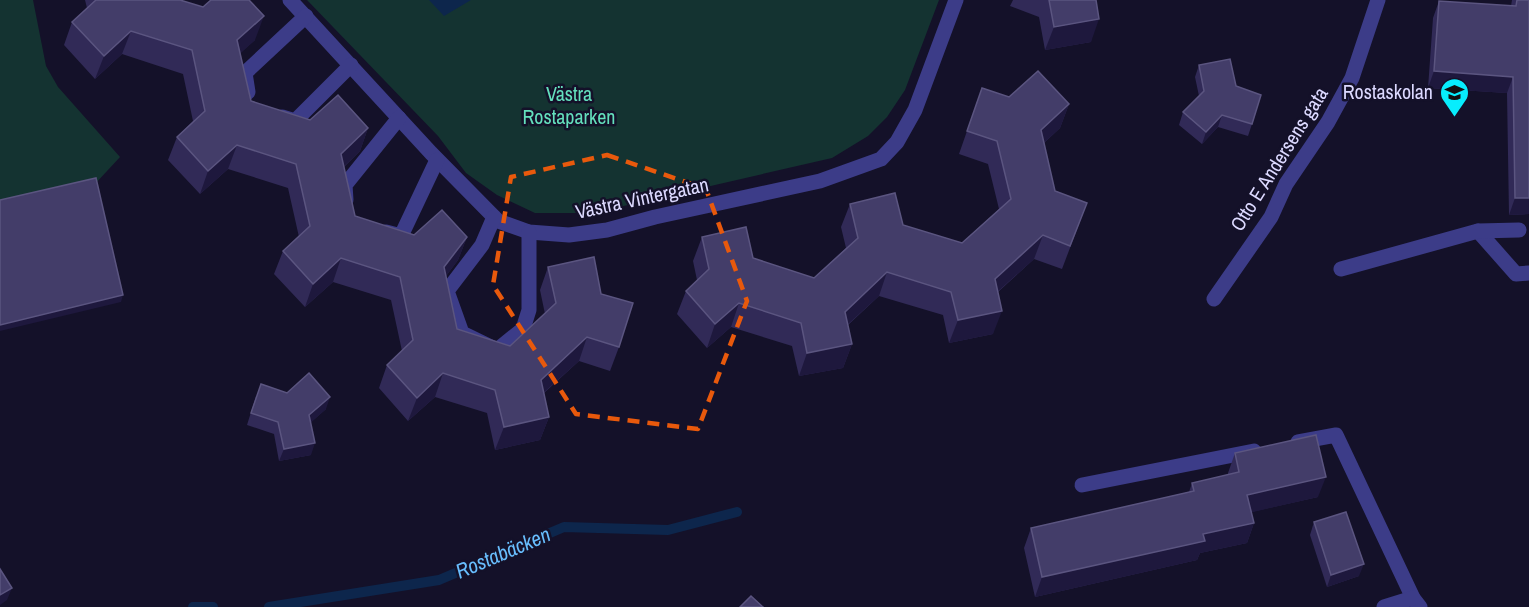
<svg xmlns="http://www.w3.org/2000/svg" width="1529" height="607" viewBox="0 0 1529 607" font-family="'Archivo Narrow',sans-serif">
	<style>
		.green { fill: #143331 }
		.water { fill: #0d264c }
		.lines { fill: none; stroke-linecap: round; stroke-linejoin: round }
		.stream { stroke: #0d264c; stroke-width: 10 }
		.minor { stroke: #3c3c88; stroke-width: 15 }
		.wall { fill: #312a57 }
		.shaded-wall { fill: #1e183d }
		.building { fill: #433d69; stroke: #5b5580; stroke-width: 1.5 }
		.marked { fill: none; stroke: #e8590c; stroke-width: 4.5; stroke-dasharray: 12 8; stroke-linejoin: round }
		.labels { text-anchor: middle; stroke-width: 5; stroke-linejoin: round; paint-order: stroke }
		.poi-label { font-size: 20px; fill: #dcd9ff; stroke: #141129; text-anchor: end }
		.park-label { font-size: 20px; fill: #64e0bd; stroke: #141129 }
		.street-label { font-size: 20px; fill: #dcd9ff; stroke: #141129 }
		.water-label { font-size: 21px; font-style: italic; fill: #68befe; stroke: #141129 }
	</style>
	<rect width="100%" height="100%" fill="#141129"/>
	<g class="green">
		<path d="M0 0H33L46 66 58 87 120 157 94 185 0 206Z"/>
		<path d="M307 0H939L905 90 887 117 868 136 832 158 593 213H535L497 195 466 173 438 136Z"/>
	</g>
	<path class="water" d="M429 0H471L444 16Z"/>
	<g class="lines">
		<g class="stream">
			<path d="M193 607H213"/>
			<path d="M269 607 439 580 564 527 668 530 737 512"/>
		</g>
		<g class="minor">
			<path d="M290 0 431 153 498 221 529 232 569 235 607 230 655 217 820 181 881 159 897 142 915 110 956 0"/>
			<path d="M248 92 245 73 306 16"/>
			<path d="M282 117 295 121 351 65"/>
			<path d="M346 200 345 185 399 118"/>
			<path d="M494 217 482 245 447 291 462 333 497 350 523 329 529 310V232"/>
			<path d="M1478 231 1516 274 1529 273"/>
			<path d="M386 232 401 236 437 160"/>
			<path d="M1341 269 1478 231 1519 230"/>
			<path d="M1214 299 1271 217 1286 184 1328 122 1352 78 1378 0"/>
			<path d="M1298 442 1336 435 1413 598 1420 607"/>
			<path d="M1082 485 1254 451"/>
			<path d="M1384 607 1413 598"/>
		</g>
	</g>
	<g class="wall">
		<path d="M85 0H180L255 40 240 53 251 101 310 120 368 128 360 151 344 167 355 216 414 235 467 237 458 260 446 276 457 329 510 346 545 314 540 290 548 267 601 294 619 347 610 371 579 361 544 393 549 417 540 440 495 450 487 413 435 397 408 421 379 388 387 365 402 351 391 300 333 282 305 307 274 274 283 251 299 237 288 188 228 169 200 194 168 160 177 137 193 121 183 74 122 54 95 79 64 45 72 22 87 8Z"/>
		<path d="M1013 0H1096L1091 42 1045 50 1039 17 1010 6Z"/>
		<path d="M1512 0H1529V214L1509 215 1507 93 1428 88 1433 18 1439 1 1511 6Z"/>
		<path d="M1199 65 1236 86 1252 124 1248 136 1218 127 1202 144 1179 125 1183 112 1199 96 1195 77Z"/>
		<path d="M982 88 1009 97 1069 104 1060 128 1044 143 1055 191 1087 203 1062 269 1034 259 998 292 993 334 949 343 943 315 879 296 848 325 852 344 843 368 799 376 792 346 731 327 707 348 677 314 686 291 697 280 693 261 702 237 753 258 814 278 846 248 841 227 850 204 903 225 962 243 999 209 988 164 959 154Z"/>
		<path d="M256 396 326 409 311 422V455L279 461 274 434 247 425Z"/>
		<path d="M1235 453 1318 497 1251 512 1254 523 1247 543 1200 553 1197 560 1035 597 1024 548 1031 528 1189 492 1192 483 1228 475V473Z"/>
		<path d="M1314 522 1359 576 1327 587 1310 535Z"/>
	</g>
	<g class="shaded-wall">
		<path d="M264 16 255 40 229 64 237 40Z"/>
		<path d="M1099 19 1091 42 1045 50 1054 27Z"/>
		<path d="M131 31 122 54 95 79 104 56Z"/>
		<path d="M1434 71 1513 77 1507 93 1428 88Z"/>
		<path d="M1069 104 1060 128 1032 154 1041 130Z"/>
		<path d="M1222 115 1218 127 1202 144 1206 132Z"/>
		<path d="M368 128 360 151 333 177 341 154Z"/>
		<path d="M237 145 228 169 200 194 208 171Z"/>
		<path d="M1515 198H1529V214L1509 215Z"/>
		<path d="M1043 235 1034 259 986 302 995 279Z"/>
		<path d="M467 237 458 260 435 291 444 267Z"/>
		<path d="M341 258 333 282 305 307 313 284Z"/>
		<path d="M887 272 879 296 836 335 845 312Z"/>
		<path d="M123 295 121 302 0 331V325Z"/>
		<path d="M739 303 731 327 707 348 715 324Z"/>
		<path d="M1002 311 993 334 949 343 958 320Z"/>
		<path d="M587 337 579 361 532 403 541 380Z"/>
		<path d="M852 344 843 368 799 376 807 353Z"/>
		<path d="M443 373 435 397 408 421 417 398Z"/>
		<path d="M330 397 326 409 305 428 309 415Z"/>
		<path d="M549 417 540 440 495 450 504 427Z"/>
		<path d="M315 443 311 455 279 461 284 449Z"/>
		<path d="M1326 477 1318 497 1240 515 1247 495Z"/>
		<path d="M1254 523 1247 543 1200 553 1197 560 1035 597 1042 577 1203 534Z"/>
		<path d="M1364 564 1359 576 1327 587 1331 575Z"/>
		<path d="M12 588 7 600 0 605V595Z"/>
	</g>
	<g class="building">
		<path d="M96 0H180L203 7 211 0H249L264 16 237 40 251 101 310 120 338 95 368 128 341 154 355 216 414 235 442 210 467 237 444 267 457 329 510 346 556 303 548 267 594 257 601 294 633 303 619 347 587 337 541 380 549 417 504 427 495 390 443 373 417 398 387 365 413 340 400 277 341 258 313 284 283 251 310 226 296 164 237 145 208 171 177 137 205 111 192 50 131 31 104 56 72 22Z"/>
		<path d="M1049 0H1096L1099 19 1054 27Z"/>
		<path d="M1517 0H1529V198H1515L1513 77 1434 71 1439 1 1516 6Z"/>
		<path d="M1230 59 1236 86 1261 95 1252 124 1222 115 1206 132 1183 112 1204 91 1199 65Z"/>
		<path d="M1038 71 1069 104 1041 130 1055 191 1087 203 1070 246 1043 235 995 279 1002 311 958 320 951 292 887 272 845 312 852 344 807 353 801 323 739 303 715 324 686 291 709 269 702 237 746 227 753 258 814 278 858 238 850 204 895 193 903 225 962 243 1011 199 997 141 967 131 982 88 1009 97Z"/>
		<path d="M96 178 123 295 0 325V200Z"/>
		<path d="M309 373 330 397 309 415 315 443 284 449 278 422 251 413 261 384 287 393Z"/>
		<path d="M1316 435 1326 477 1247 495 1254 523 1203 534 1205 541 1042 577 1031 528 1194 491 1192 483 1239 472 1235 453Z"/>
		<path d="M1346 512 1364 564 1331 575 1314 522Z"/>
		<path d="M0 569 12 588 0 595Z"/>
		<path d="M751 596 763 607H740Z"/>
	</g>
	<path class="marked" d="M607 155 706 189 747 301 698 429 576 414 493 285 511 177Z"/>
	<defs>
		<symbol id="school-pin" viewBox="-11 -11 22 30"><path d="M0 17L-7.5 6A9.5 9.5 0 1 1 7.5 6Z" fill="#07edfd" stroke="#141129"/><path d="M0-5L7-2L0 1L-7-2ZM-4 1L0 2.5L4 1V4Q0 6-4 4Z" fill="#111"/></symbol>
	</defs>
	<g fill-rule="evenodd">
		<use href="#school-pin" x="1438" y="76" width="33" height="45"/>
	</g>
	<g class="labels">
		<g class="poi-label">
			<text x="1433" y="99">Rostaskolan</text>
		</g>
		<g class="park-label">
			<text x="569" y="101">Västra<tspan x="569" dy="23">Rostaparken</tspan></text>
		</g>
		<g class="street-label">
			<text transform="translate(1279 159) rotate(-58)" y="7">Otto E Andersens gata</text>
			<text transform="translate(642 198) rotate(-12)" y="7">Västra Vintergatan</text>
		</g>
		<g class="water-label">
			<text transform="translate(503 553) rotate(-23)" y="7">Rostabäcken</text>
		</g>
	</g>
</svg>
